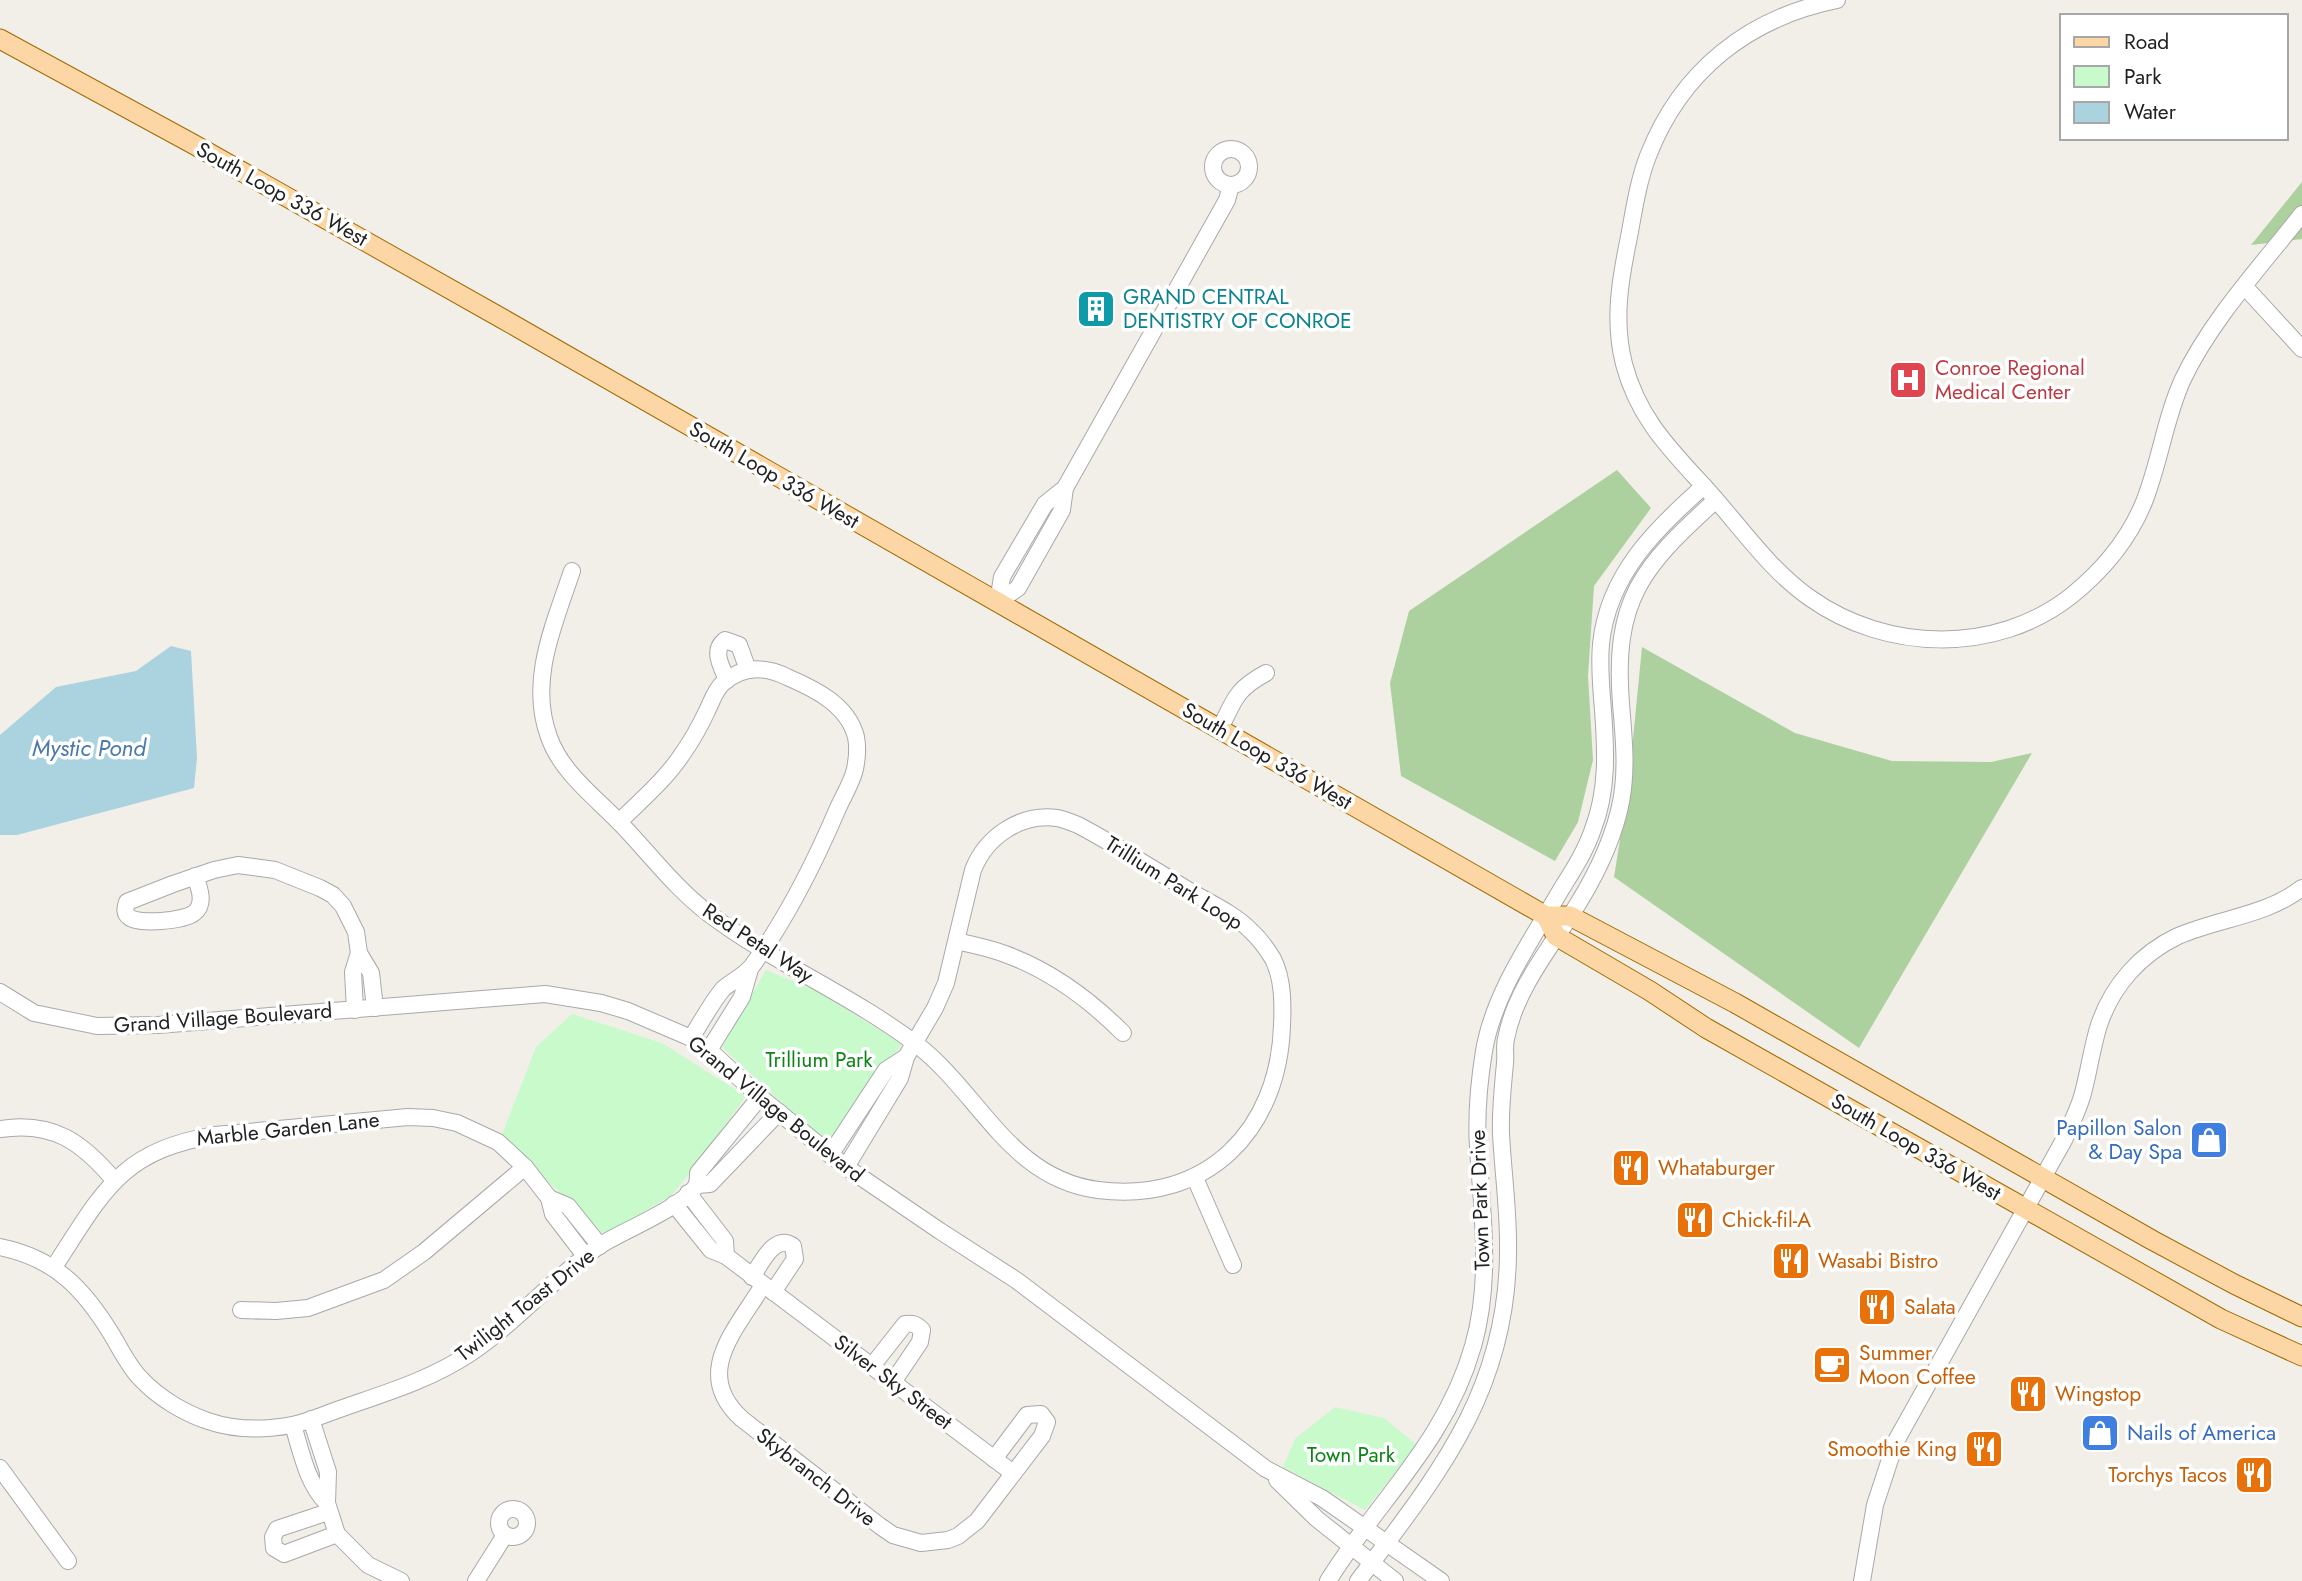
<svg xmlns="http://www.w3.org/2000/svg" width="2302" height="1581" viewBox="0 0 2302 1581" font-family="Jost,sans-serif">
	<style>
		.forest { fill: #add19e }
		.park { fill: #c8facc }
		.water { fill: #aad3df }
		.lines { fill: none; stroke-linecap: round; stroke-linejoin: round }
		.minor-casing { stroke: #a9a9a9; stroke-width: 18 }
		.major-casing { stroke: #a06b00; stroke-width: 21 }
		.minor { stroke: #fff; stroke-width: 16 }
		.major { stroke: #fcd6a4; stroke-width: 19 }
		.labels { text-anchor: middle; stroke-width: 7; stroke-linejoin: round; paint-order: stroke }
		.street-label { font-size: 21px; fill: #222; stroke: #fff }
		.culture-label { font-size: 21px; fill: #0d838f; stroke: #fff; text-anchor: start }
		.health-label { font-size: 21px; fill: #be3a42; stroke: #fff; text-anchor: start }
		.park-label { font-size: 21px; fill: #0c8416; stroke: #fff }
		.shop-label { font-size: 21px; fill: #366cbe; stroke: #fff; text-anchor: end }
		.food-label { font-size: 21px; fill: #c56008; stroke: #fff; text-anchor: start }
		.water-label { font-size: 23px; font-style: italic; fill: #4a7aab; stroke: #fff }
	</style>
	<rect width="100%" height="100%" fill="#f2efe9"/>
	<g class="forest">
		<path d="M2302 182V239L2251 245Z"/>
		<path d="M1617 470 1651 508 1594 586 1588 676 1593 760 1578 822 1555 861 1401 776 1390 683 1409 611Z"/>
		<path d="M1642 647 1795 733 1892 761 1991 762 2032 753 1859 1048 1614 877 1628 790Z"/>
	</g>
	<g class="park">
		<path d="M766 970 817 991 902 1044 828 1146 722 1047Z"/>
		<path d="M572 1014 662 1043 746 1096 700 1160 672 1195 604 1235 501 1137 536 1047Z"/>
		<path d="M1335 1407 1384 1418 1417 1445 1365 1510 1283 1467 1295 1439Z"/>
	</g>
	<path class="water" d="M171 646 191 651 197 758 194 788 17 835H0V735L56 687 136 671Z"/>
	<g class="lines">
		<defs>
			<g id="minor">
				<path d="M1837 0C1748 18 1681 71 1648 156 1638 182 1634 210 1629 237 1620 280 1613 321 1624 364 1639 421 1673 452 1711 494 1742 529 1771 571 1810 598 1886 652 1996 655 2071 596 2102 571 2129 539 2144 502 2160 462 2165 418 2183 379 2211 320 2262 265 2302 214"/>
				<circle cx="1231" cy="167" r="18"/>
				<path d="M2245 287 2302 349"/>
				<path d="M572 571C554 625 528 681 549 737 561 772 595 797 620 823 649 853 675 888 708 913 774 963 851 995 916 1044 980 1093 1009 1178 1098 1190 1207 1204 1279 1130 1282 1025 1283 1003 1283 979 1273 959 1267 949 1259 938 1250 930 1233 913 1208 902 1188 890 1151 868 1116 845 1078 825 1072 823 1064 819 1057 818 1020 813 986 837 973 870L946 983 935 1008 906 1057 900 1078 846 1167"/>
				<path d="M998 602 1018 588 1062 510 1065 488 1227 200 1231 185"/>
				<path d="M998 602 1002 577 1045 504 1065 488"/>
				<path d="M727 680C722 667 711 651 725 640L739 645 748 670"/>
				<path d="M1220 729C1234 700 1236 689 1266 673"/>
				<path d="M619 822C640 801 664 781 681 756 691 742 700 726 707 711 712 701 715 690 723 683 742 666 765 666 787 677 815 689 848 705 856 737 858 747 857 759 855 769 852 782 844 795 838 808 815 862 787 918 752 966 744 976 732 981 723 989 711 1003 701 1023 691 1038"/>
				<path d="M195 876C199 887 206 904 194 913 184 921 138 925 129 917 124 913 125 908 127 902L173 884 214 870 238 865 275 870 320 888 333 895 343 906 356 932 359 953 371 973 375 1008"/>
				<path d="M957 941C972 945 989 948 1005 954 1049 970 1090 1000 1123 1033"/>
				<path d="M0 992 34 1013 97 1026 158 1025 545 994 601 1003 628 1011 691 1038 709 1050 760 1097 846 1167 940 1231 1016 1280 1266 1469 1322 1498 1441 1581"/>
				<path d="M355 1010 353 972 359 953"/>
				<path d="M709 1050 742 997 750 969"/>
				<path d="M0 1129C53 1121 82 1142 114 1180"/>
				<path d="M830 1155 886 1070 906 1057"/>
				<path d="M1195 1178 1233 1265"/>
				<path d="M697 1185 710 1184 779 1112"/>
				<path d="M688 1193 725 1241 726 1256"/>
				<path d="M549 1198 568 1206 600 1246"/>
				<path d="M674 1204 711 1250 726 1256 1013 1473"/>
				<path d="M0 1247C55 1258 84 1289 112 1335 121 1350 129 1367 141 1379 159 1398 184 1413 208 1421 234 1430 265 1430 292 1425 307 1422 323 1415 337 1410 382 1394 428 1381 469 1354 516 1323 553 1278 599 1246 620 1232 688 1205 697 1184 698 1180 698 1177 698 1173L760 1097"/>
				<path d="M54 1267C103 1192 120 1151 215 1135L408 1117 433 1118 457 1123 498 1142 525 1167 549 1198 553 1214 586 1257"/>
				<path d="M752 1277C761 1264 774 1233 793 1246L795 1259 773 1292"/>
				<path d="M763 1285C737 1329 691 1373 742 1419L880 1526 893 1535 921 1543 948 1540 958 1536 977 1521 1042 1436 1047 1422 1041 1414 1027 1415 994 1459"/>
				<path d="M241 1310 276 1311 308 1308 384 1280 424 1252 525 1167"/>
				<path d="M872 1366 905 1324C913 1323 916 1324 922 1330L920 1342 893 1382"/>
				<path d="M311 1419 328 1472 327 1503 337 1534 368 1565 401 1581"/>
				<path d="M293 1425C301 1451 307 1484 327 1503"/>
				<path d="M0 1468 68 1561"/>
				<path d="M1277 1480 1317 1519 1395 1581"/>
				<circle cx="513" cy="1523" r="14"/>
				<path d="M328 1512 277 1529 273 1537 274 1548 284 1554 337 1534"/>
				<path d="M476 1581 505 1535"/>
				<path d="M1328 1581C1378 1500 1446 1442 1473 1346 1492 1281 1482 1213 1478 1147 1476 1116 1479 1082 1484 1051 1494 992 1533 938 1562 888 1574 869 1586 850 1593 829 1608 790 1606 751 1603 710 1601 688 1599 666 1601 644 1608 575 1655 529 1704 486"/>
				<path d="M1358 1581C1437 1476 1507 1392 1508 1253 1509 1213 1503 1173 1501 1134 1500 1110 1503 1086 1505 1063 1506 1055 1504 1046 1506 1039 1514 995 1545 954 1569 918 1590 886 1610 848 1619 811 1628 775 1624 740 1621 704 1613 599 1642 567 1716 500"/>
				<path d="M1862 1581 1875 1505 1896 1441 2065 1138C2071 1123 2079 1109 2083 1093 2089 1071 2092 1047 2099 1025 2112 986 2140 954 2178 936 2220 918 2265 916 2302 888"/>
			</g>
			<g id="major">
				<path d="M0 39 193 144 503 319 1546 916H1570L1735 1003 2152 1240 2234 1284 2302 1317"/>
				<path d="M1546 916 1556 936 1650 991 1706 1028 2221 1319 2302 1356"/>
			</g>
		</defs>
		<use href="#minor" class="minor-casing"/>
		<use href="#major" class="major-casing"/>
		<use href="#minor" class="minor"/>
		<use href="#major" class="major"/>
	</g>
	<defs>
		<symbol id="building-square" viewBox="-11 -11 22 22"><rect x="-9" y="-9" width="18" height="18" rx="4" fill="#0f9aa8" stroke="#fff"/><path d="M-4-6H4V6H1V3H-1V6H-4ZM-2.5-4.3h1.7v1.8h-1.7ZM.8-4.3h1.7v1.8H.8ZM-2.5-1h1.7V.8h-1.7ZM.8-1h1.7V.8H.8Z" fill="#fff"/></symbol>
		<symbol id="hospital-square" viewBox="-11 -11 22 22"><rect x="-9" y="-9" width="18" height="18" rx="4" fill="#e0444e" stroke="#fff"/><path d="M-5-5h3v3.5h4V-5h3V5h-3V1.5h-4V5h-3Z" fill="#fff"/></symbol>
		<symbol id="shop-square" viewBox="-11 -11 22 22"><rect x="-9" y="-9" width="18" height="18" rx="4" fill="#3f7fe0" stroke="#fff"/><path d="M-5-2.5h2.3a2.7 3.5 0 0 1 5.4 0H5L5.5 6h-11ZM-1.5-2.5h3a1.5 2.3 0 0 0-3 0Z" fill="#fff"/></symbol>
		<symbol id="restaurant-square" viewBox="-11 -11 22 22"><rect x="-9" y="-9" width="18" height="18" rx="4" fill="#e8710a" stroke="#fff"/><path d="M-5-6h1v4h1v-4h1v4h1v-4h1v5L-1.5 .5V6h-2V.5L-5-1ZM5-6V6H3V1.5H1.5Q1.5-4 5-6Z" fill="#fff"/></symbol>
		<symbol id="cafe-square" viewBox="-11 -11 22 22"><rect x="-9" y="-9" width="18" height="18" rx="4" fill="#e8710a" stroke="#fff"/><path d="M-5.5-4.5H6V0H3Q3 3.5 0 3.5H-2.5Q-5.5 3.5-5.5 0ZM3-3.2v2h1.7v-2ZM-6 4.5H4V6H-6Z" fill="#fff"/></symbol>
	</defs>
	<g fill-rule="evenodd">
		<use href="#building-square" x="1074" y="287" width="44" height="44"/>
		<use href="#hospital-square" x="1886" y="358" width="44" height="44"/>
		<use href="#shop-square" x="2187" y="1118" width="44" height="44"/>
		<use href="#restaurant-square" x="1609" y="1146" width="44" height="44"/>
		<use href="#restaurant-square" x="1673" y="1198" width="44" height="44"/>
		<use href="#restaurant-square" x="1769" y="1239" width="44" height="44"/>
		<use href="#restaurant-square" x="1855" y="1285" width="44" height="44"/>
		<use href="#cafe-square" x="1810" y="1343" width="44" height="44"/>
		<use href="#restaurant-square" x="2006" y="1372" width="44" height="44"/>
		<use href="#shop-square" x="2078" y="1411" width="44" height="44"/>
		<use href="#restaurant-square" x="1962" y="1427" width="44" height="44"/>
		<use href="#restaurant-square" x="2232" y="1453" width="44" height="44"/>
	</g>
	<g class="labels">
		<g class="street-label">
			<text transform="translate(282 194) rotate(29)" y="7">South Loop 336 West</text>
			<text transform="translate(774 475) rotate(30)" y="7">South Loop 336 West</text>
			<text transform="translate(1267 756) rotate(30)" y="7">South Loop 336 West</text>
			<text transform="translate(1174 883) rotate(32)" y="7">Trillium Park Loop</text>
			<text transform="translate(758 943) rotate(33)" y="7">Red Petal Way</text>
			<text transform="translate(223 1018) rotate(-4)" y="7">Grand Village Boulevard</text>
			<text transform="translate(776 1109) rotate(39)" y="7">Grand Village Boulevard</text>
			<text transform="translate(288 1129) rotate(-6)" y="7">Marble Garden Lane</text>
			<text transform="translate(1916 1147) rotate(30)" y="7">South Loop 336 West</text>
			<text transform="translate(1480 1200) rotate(-92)" y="7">Town Park Drive</text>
			<text transform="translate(525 1305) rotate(-38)" y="7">Twilight Toast Drive</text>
			<text transform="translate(893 1382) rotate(37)" y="7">Silver Sky Street</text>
			<text transform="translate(816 1477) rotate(38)" y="7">Skybranch Drive</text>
		</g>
		<g class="culture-label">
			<text x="1123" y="304">GRAND CENTRAL<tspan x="1123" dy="24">DENTISTRY OF CONROE</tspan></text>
		</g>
		<g class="health-label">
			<text x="1935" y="375">Conroe Regional<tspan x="1935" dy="24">Medical Center</tspan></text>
		</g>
		<g class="park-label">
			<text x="819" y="1067">Trillium Park</text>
			<text x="1351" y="1462">Town Park</text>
		</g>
		<g class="shop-label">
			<text x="2182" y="1135">Papillon Salon<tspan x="2182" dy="24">&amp; Day Spa</tspan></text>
			<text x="2127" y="1440" text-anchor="start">Nails of America</text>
		</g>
		<g class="food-label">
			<text x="1658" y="1175">Whataburger</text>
			<text x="1722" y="1227">Chick-fil-A</text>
			<text x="1818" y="1268">Wasabi Bistro</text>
			<text x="1904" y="1314">Salata</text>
			<text x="1859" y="1360">Summer<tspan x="1859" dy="24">Moon Coffee</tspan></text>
			<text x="2055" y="1401">Wingstop</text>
			<text x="1957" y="1456" text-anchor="end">Smoothie King</text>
			<text x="2227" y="1482" text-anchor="end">Torchys Tacos</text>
		</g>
		<g class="water-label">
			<text x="89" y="756">Mystic Pond</text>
		</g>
	</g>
	<rect x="2060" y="14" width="228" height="126" fill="#ffffff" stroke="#a7a7a7" stroke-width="2"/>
	<rect x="2074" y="37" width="35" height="10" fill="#fcd6a4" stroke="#a7a7a7" stroke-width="2"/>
	<text x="2124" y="49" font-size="21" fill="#222222">Road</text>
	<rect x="2074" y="66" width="35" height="21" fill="#c8facc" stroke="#a7a7a7" stroke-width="2"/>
	<text x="2124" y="84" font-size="21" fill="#222222">Park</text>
	<rect x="2074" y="102" width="35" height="21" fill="#aad3df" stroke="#a7a7a7" stroke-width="2"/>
	<text x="2124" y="119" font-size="21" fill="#222222">Water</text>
</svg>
